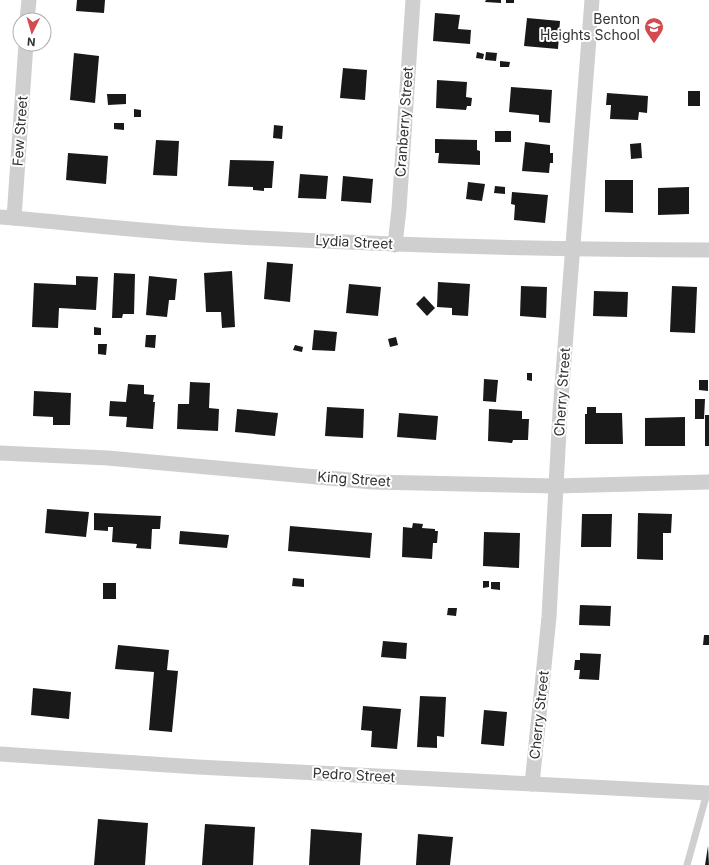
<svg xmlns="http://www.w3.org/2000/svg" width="709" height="865" viewBox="0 0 709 865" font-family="Inter,sans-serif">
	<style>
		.building { fill: #191919 }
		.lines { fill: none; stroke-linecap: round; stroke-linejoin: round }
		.service { stroke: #cfcfcf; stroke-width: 7 }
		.minor { stroke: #cfcfcf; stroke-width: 15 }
		.labels { text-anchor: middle; stroke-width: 4; stroke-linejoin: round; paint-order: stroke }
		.poi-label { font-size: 14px; fill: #323232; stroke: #fff; text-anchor: end }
		.street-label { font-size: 14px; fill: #323232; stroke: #fff }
	</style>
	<rect width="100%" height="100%" fill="#fff"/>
	<g class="building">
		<path d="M77 0H105L104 13 76 11Z"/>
		<path d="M486 0H501V3L485 2Z"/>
		<rect x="506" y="0" width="8" height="3"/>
		<path d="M435 13 460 15 458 29 471 30 470 44 433 41Z"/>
		<path d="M527 18 560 21 558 49 524 46Z"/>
		<path d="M477 52 484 54 483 59 476 58Z"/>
		<path d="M486 52 497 53 496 61 485 60Z"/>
		<path d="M74 53 99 56 95 103 70 100Z"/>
		<path d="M500 61 510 62 509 67H500Z"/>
		<path d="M343 68 367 70 365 100 340 98Z"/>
		<path d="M437 80 467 82 466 97 472 98 471 106H467L466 110 436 108Z"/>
		<path d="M511 87 552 90 550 123 539 122V115L509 112Z"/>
		<rect x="688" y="91" width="12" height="15"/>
		<path d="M607 93 648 96 647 113 639 112 638 120 610 119 611 105H606Z"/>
		<path d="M107 94H126V104L108 105Z"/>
		<path d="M134 109 141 110V117H134Z"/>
		<path d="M114 123H124V130L114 129Z"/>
		<path d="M274 125 283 126 282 139 273 138Z"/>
		<rect x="495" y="131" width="16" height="11"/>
		<path d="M435 139 477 140V150L480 151V165L438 163 439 153H435Z"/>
		<path d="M156 140 179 141 177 176 153 175Z"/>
		<path d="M525 142 550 145V153H553V163H550L549 173 522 171Z"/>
		<path d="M641 143 642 158 631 159 630 144Z"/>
		<path d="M68 153 108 156 106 184 66 180Z"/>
		<path d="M230 160 274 161 272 188H264V191L253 190V187L228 186Z"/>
		<path d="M300 174 328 176 326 199 298 198Z"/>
		<path d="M343 176 373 179 371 203 341 201Z"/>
		<path d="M605 180H633V213L605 212Z"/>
		<path d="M468 182 485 184 482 201 466 199Z"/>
		<path d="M495 186 505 187V194L494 193Z"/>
		<path d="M689 187V214L658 215V188Z"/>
		<path d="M512 192 548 195 545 223 514 220 515 205 511 204Z"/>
		<path d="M267 262 293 264 290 302 264 299Z"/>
		<path d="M232 271 235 327 222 328 221 312H206L204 273Z"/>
		<path d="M114 273 135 274 134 314H123L122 318H112Z"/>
		<path d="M76 276 98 277 96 310 59 308 58 328 32 327 34 283 76 285Z"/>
		<path d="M149 276 177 279 175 300H169L167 317 146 315Z"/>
		<path d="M438 282 470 284 468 316 452 315V308L437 307Z"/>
		<path d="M349 284 381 287 378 316 346 313Z"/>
		<path d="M521 286 547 287 546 318 520 316Z"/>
		<path d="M672 286 697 287 695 333 670 332Z"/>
		<path d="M594 291 628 292 627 317 593 316Z"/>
		<path d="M424 296 435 308 427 316 416 304Z"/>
		<path d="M94 327 101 328V335H94Z"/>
		<path d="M314 330 337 332 335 351 312 350Z"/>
		<path d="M146 335H156L155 348 145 347Z"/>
		<path d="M396 337 398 345 390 347 388 339Z"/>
		<path d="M98 344H107L106 355 98 354Z"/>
		<path d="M295 345 303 347 302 352 293 350Z"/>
		<path d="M527 373H532V381L527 380Z"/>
		<path d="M484 379 498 380 496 402 483 401Z"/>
		<path d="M699 380H708V391L699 390Z"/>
		<path d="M190 382 210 383 209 408 219 409 218 431 177 429 178 404H189Z"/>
		<path d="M128 384 144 385V394L154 395 153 402H155L153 429 126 427 127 417 109 416 110 401 126 402Z"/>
		<path d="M34 391 71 393 70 425H53V417L33 416Z"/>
		<path d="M695 399H705L704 419H695Z"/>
		<path d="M327 407 364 409 363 438 325 436Z"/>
		<path d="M587 407H596V413H622L623 444H585V414H587Z"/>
		<path d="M237 409 278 413 275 436 235 432Z"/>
		<path d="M489 409 522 411V419H529L528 440H513L512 443 488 441Z"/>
		<path d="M399 413 438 416 436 440 397 437Z"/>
		<rect x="705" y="415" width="4" height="31"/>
		<path d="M685 417V446H645V418Z"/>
		<path d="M47 509 89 512 86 537 45 533Z"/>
		<path d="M94 513 161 516 160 529H152L151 549 136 548 137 544 112 542 113 527H108V531L94 530Z"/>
		<path d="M638 513 672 514 671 533H663V560L637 559Z"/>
		<path d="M582 514H612L611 547H581Z"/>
		<path d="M413 523 423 524 422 528 435 529V531H438L437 543H433L432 559 402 557 403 527 412 528Z"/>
		<path d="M290 526 372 533 370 558 288 551Z"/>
		<path d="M180 531 229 535 227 548 179 544Z"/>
		<path d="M484 532 520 533 519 568 483 566Z"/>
		<path d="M293 578 304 579V587L292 586Z"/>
		<path d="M483 581H489V587L483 588Z"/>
		<path d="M491 582H500V590L491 589Z"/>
		<rect x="103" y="583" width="13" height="16"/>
		<path d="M580 605 611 606 610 626 579 625Z"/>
		<path d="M448 608H457L456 616 447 615Z"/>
		<path d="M704 635H709V645H703Z"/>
		<path d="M383 641 407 643 406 659 381 657Z"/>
		<path d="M118 645 169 650 167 670 178 671 172 732 149 730 154 672 115 669Z"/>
		<path d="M580 653 601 654 599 680 579 679 580 670H574L575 660H580Z"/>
		<path d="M33 688 71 692 69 719 31 715Z"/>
		<path d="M420 696 446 697 444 737 437 736V748L417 747Z"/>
		<path d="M363 706 401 709 397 749 371 747 372 731 361 730Z"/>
		<path d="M484 710 507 712 504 746 481 744Z"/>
		<path d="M98 819 148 823 145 865H94Z"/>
		<path d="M205 824 255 827 253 865H202Z"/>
		<path d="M311 829 362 833 360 865H309Z"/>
		<path d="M418 834 453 837 450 865H416Z"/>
		<path d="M708 846 709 865H705Z"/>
	</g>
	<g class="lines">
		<path class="service" d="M687 865 707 793"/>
		<g class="minor">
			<path d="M27 20 29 0"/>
			<path d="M0 217C73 223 147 232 220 236 383 245 546 250 709 250"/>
			<path d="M14 218 26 44"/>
			<path d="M395 245 399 209 413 0"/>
			<path d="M0 453 108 458 372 482 556 486 709 482"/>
			<path d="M0 754 198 767 709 793"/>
			<path d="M532 784 549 617 560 412 592 0"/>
		</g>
	</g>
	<defs>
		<symbol id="school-pin" viewBox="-11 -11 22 30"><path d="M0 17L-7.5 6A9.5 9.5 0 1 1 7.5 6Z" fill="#d34a51" stroke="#fff"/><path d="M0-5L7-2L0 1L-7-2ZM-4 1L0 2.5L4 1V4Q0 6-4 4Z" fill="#fff"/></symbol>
	</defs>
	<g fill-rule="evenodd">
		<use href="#school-pin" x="643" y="16" width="22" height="30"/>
	</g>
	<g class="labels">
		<g class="poi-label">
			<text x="640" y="24">Benton<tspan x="640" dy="16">Heights School</tspan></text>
		</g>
		<g class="street-label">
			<text transform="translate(404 122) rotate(-86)" y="5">Cranberry Street</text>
			<text transform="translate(20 131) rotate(-86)" y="5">Few Street</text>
			<text transform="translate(354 242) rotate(3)" y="5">Lydia Street</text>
			<text transform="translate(562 392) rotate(-86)" y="5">Cherry Street</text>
			<text transform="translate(354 479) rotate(4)" y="5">King Street</text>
			<text transform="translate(539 715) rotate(-84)" y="5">Cherry Street</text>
			<text transform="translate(354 775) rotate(3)" y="5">Pedro Street</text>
		</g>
	</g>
	<g transform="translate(32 32) rotate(185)"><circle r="19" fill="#ffffff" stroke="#adadad"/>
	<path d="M0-3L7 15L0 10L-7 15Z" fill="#d34a51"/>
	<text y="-6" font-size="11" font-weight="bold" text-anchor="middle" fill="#323232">N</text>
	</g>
</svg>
